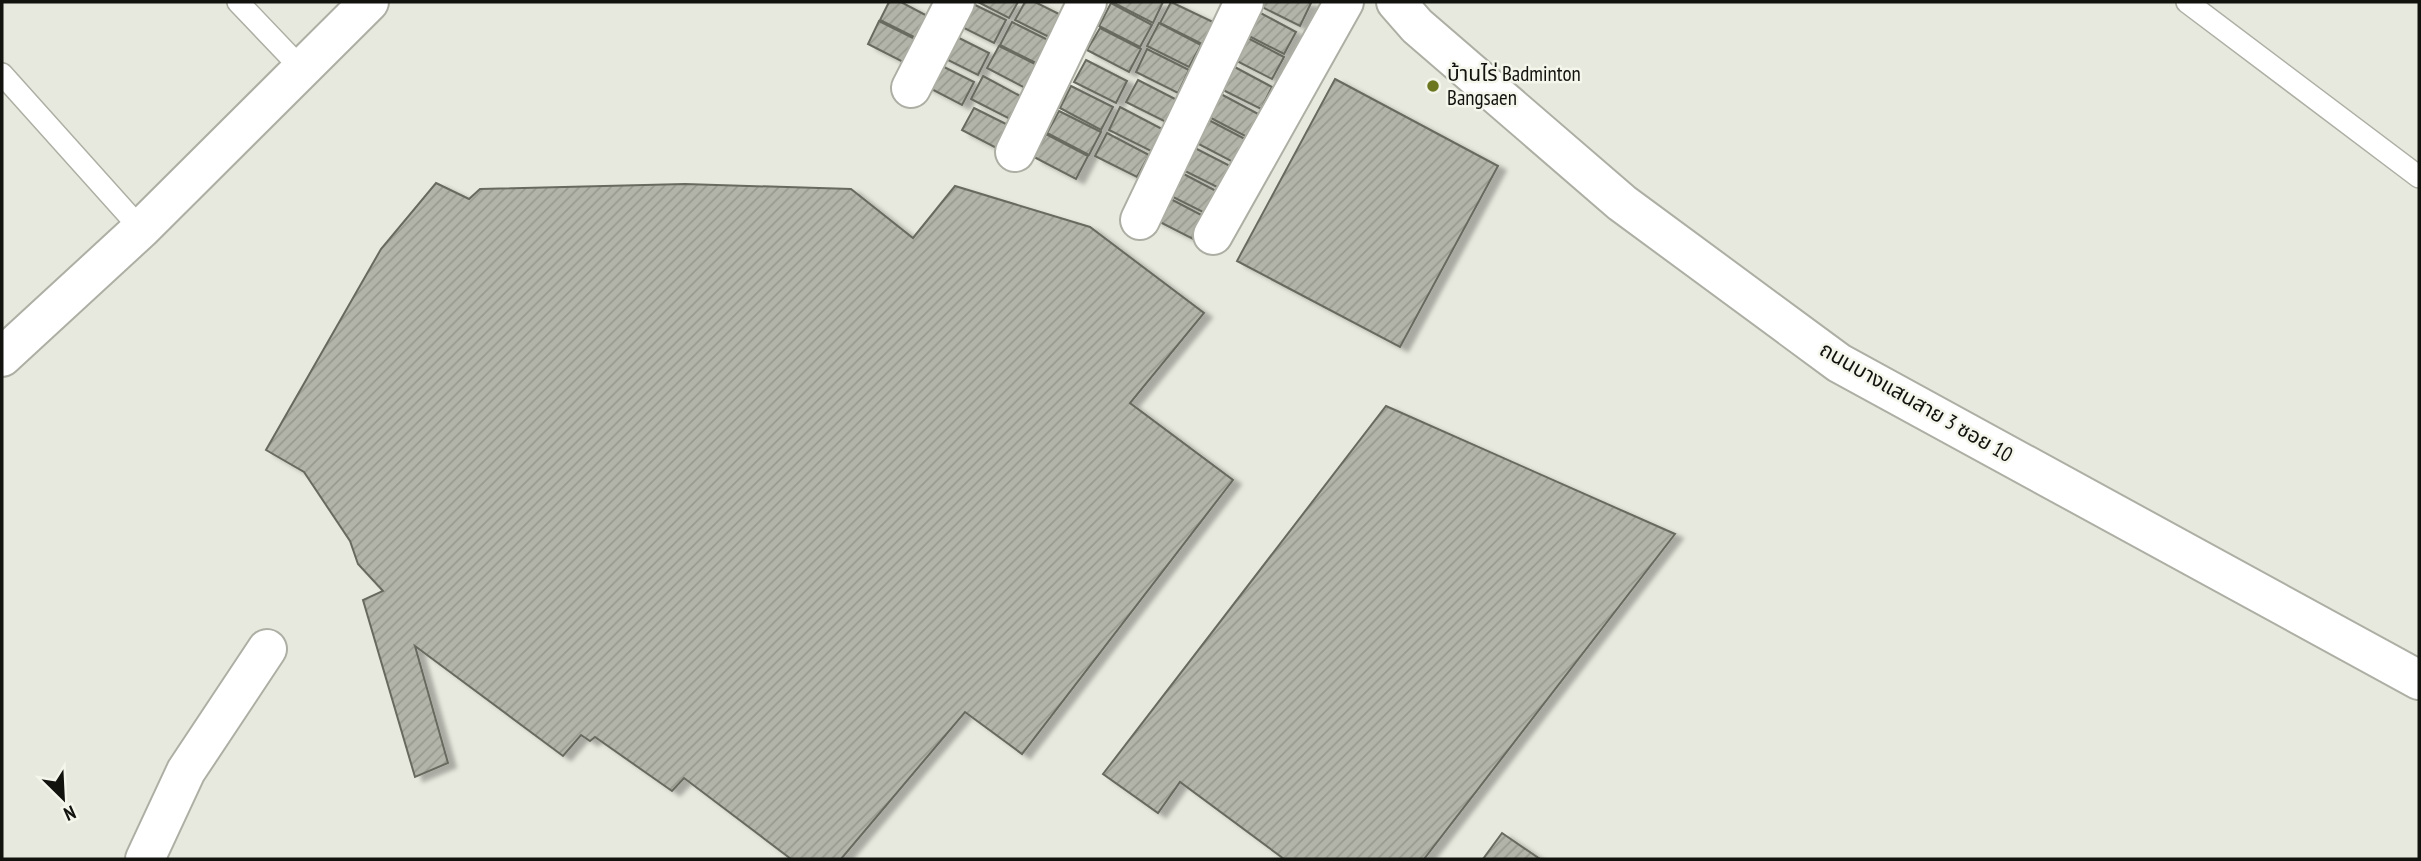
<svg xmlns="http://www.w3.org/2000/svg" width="2421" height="861" viewBox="0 0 2421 861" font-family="'PT Sans Narrow','Noto Sans Thai',sans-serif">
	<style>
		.building { fill: url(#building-hatch); stroke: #686a60; stroke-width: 2; filter: url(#shadow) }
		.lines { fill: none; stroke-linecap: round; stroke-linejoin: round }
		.lane-casing { stroke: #adafa4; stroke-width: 24 }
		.street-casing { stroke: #adafa4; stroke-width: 42 }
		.lane { stroke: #fff; stroke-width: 21 }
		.street { stroke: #fff; stroke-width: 38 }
		.poi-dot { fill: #6c7621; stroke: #f4f6eb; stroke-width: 2.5 }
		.labels { text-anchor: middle; stroke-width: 5; stroke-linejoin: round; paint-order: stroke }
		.poi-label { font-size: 21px; fill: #12130f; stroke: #f4f6eb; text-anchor: start }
		.street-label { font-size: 21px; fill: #12130f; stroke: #f4f6eb }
	</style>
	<defs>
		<pattern id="building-hatch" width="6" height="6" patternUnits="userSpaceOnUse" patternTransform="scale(1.75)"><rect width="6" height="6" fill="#b2b4a9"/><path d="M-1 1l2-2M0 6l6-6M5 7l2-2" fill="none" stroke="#989a90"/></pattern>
		<filter id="shadow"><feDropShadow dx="8" dy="4.5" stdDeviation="2" flood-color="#0004"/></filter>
	</defs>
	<rect width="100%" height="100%" fill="#e7e9de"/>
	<g class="building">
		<path d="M889 2H901L933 19 922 41 880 20Z"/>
		<path d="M969 2 1006 20 994 43 952 22Z"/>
		<path d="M978 2H1018L1009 18Z"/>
		<path d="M1025 2H1035L1069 19 1057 41 1015 20Z"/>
		<path d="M1112 2H1163L1153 23Z"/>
		<path d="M1171 2 1213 22 1202 44 1160 23Z"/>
		<path d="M1260 2H1308L1311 3 1300 26 1258 5Z"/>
		<path d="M1111 3 1152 25 1140 47 1099 26Z"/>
		<path d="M1255 10 1296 32 1284 54 1243 33Z"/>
		<path d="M879 21 921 42 909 65 868 44Z"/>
		<path d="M1012 22 1054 43 1042 66 1000 45Z"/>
		<path d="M1159 23 1201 45 1189 67 1147 46Z"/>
		<path d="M1100 28 1141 49 1129 72 1087 50Z"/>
		<path d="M947 32 989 53 978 75 936 54Z"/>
		<path d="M1242 35 1284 57 1272 79 1231 58Z"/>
		<path d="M999 46 1041 67 1029 90 987 68Z"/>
		<path d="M1147 49 1189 70 1178 93 1136 72Z"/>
		<path d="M1086 60 1127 81 1116 103 1074 82Z"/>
		<path d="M932 61 974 82 962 105 920 83Z"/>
		<path d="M1231 65 1272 87 1261 109 1219 88Z"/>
		<path d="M983 76 1024 98 1012 120 971 99Z"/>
		<path d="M1335 79 1498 166 1400 347 1237 261Z"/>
		<path d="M1138 80 1179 101 1168 123 1126 102Z"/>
		<path d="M1071 86 1113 107 1101 130 1060 108Z"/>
		<path d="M1219 93 1260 115 1249 138 1207 116Z"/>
		<path d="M1120 107 1162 129 1151 151 1109 130Z"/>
		<path d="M974 108 1016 129 1004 152 962 130Z"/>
		<path d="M1059 111 1101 132 1089 155 1047 133Z"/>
		<path d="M1203 117 1245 139 1233 162 1191 140Z"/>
		<path d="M1107 133 1149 155 1137 177 1095 156Z"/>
		<path d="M1046 134 1088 156 1076 179 1034 157Z"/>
		<path d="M1191 146 1232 167 1221 189 1179 168Z"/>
		<path d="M1178 171 1220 193 1209 215 1167 194Z"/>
		<path d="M436 183 469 199 480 189 685 184 851 189 913 238 955 186 1090 227 1204 313 1130 403 1233 480 1022 754 965 712 841 859H791L684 778 672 791 595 737 590 741 581 735 563 756 415 646 448 763 415 777 363 600 383 591 358 564 350 541 304 472 266 450 381 249Z"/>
		<path d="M1165 196 1207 218 1195 240 1154 219Z"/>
		<path d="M1386 406 1675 534 1424 859H1284L1180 782 1158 813 1103 774Z"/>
		<path d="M1502 833 1540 859H1483Z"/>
	</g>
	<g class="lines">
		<defs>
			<g id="lane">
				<path d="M238 2 301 68"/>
				<path d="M2187 2 2419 177"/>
				<path d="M2 74 141 229"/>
			</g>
			<g id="street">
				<path d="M1396 2 1417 26 1622 203 1839 363 2419 680"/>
				<path d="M911 88 955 2"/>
				<path d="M1015 152 1087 2"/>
				<path d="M1140 220 1244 2"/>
				<path d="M1213 235 1344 2"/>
				<path d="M2 357 141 229 369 2"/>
				<path d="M145 859 186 771 267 649"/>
			</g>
		</defs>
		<use href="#lane" class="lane-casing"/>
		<use href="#street" class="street-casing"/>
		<use href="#lane" class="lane"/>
		<use href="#street" class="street"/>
	</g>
	<circle class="poi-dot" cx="1433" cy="86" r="7"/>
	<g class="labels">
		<g class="poi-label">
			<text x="1447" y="81">บ้านไร่ Badminton<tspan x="1447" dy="24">Bangsaen</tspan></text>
		</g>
		<g class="street-label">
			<text transform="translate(1916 402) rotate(30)" y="7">ถนนบางแสนสาย 3 ซอย 10</text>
		</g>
	</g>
	<rect width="2421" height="861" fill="none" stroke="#12130f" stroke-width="7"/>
	<g transform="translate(63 798) rotate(156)" stroke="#f4f6eb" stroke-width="5" paint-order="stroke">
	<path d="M0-5L12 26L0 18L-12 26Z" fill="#12130f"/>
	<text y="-10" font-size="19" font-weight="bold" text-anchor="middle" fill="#12130f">N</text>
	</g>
</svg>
